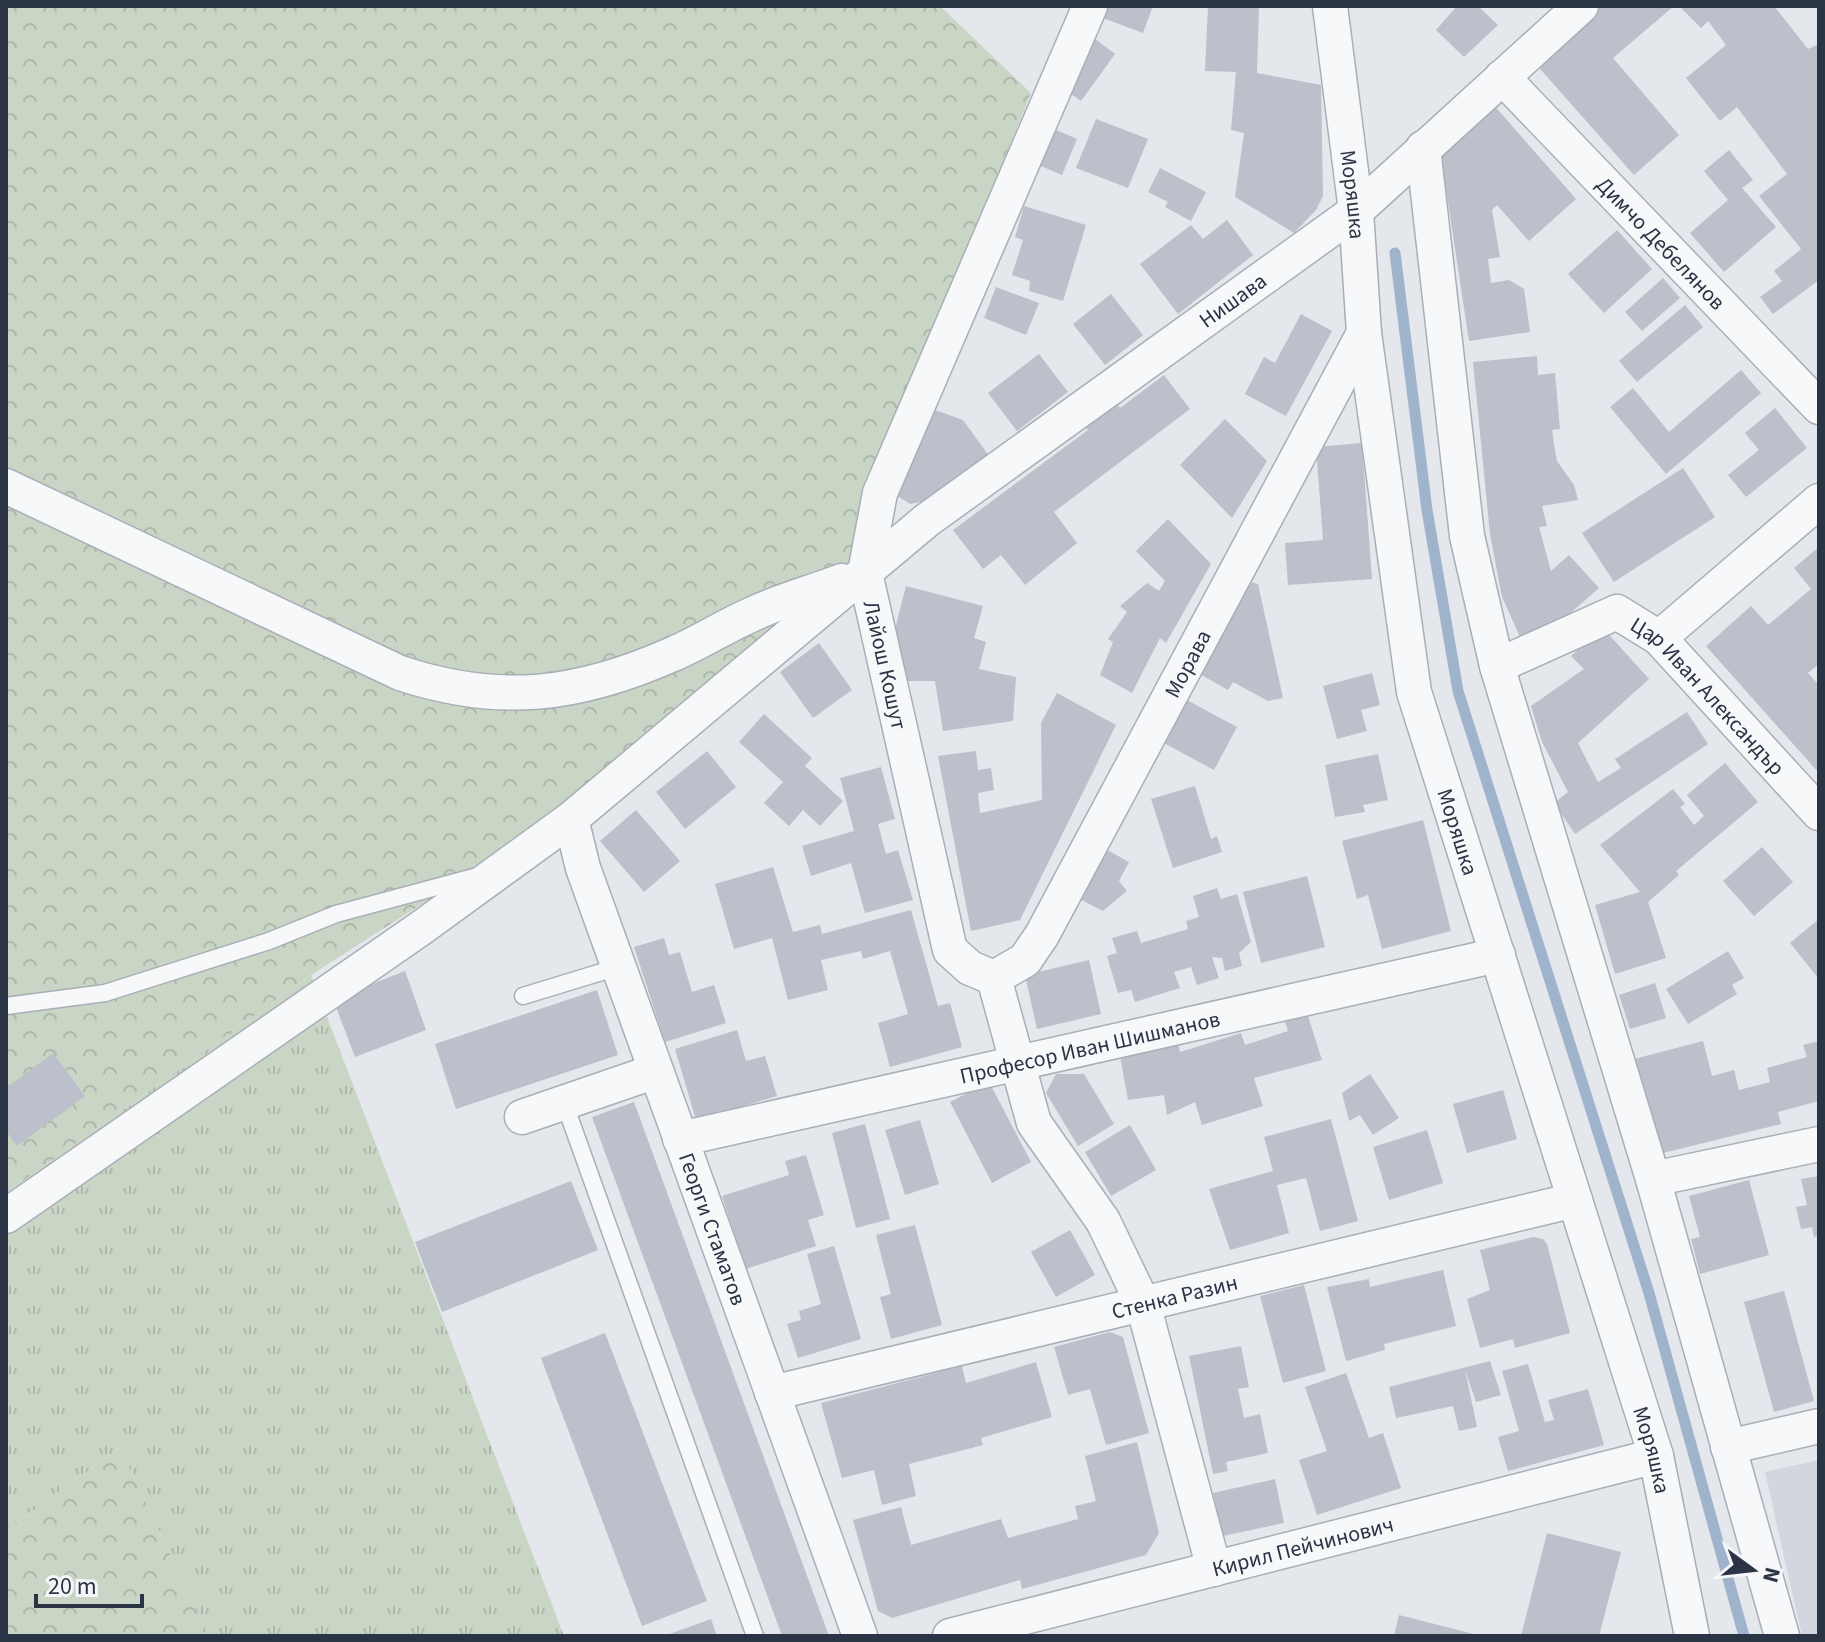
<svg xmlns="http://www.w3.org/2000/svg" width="1825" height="1642" viewBox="0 0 1825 1642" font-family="'Source Sans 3',sans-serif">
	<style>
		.built { fill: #d2d6de }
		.grass { fill: url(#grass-tufts) }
		.forest { fill: url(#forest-crowns) }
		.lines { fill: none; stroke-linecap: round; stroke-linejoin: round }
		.stream { stroke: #9fb4cc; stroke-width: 11 }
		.building { fill: #bbc0ca }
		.service-casing { stroke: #a9aeb7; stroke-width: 19 }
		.minor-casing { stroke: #a9aeb7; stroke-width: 37 }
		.service { stroke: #f7f8fa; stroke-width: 16 }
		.minor { stroke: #f7f8fa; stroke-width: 34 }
		.labels { text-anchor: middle; stroke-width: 6; stroke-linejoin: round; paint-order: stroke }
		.street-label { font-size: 22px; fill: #2b3445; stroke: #f4f6f9 }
	</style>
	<defs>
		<pattern id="grass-tufts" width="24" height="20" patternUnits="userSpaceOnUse" patternTransform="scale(2)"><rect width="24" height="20" fill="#c9d6c5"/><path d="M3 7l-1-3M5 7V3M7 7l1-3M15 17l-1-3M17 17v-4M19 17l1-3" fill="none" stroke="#adb8ab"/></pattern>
		<pattern id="forest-crowns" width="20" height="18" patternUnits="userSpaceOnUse" patternTransform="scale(2)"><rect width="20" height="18" fill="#c9d6c5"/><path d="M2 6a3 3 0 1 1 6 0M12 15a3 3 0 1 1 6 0" fill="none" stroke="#adb8ab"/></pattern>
	</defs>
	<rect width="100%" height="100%" fill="#e4e7ec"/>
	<path class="built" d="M1819 1460V1636H1802L1765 1472Z"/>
	<path class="grass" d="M311 975 564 1636H209L120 1448 6 1530V1193Z"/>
	<g class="forest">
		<path d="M6 6H940L1031 93 872 484 852 571 498 855 311 975 6 1193Z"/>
		<path d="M120 1448 209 1636H6V1530Z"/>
	</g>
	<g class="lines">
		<path class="stream" d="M1395 253 1427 510 1458 691 1649 1293 1744 1636"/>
	</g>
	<g class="building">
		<path d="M1107 6H1153L1143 33 1103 18Z"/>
		<path d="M1208 6H1259L1257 73 1321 85 1323 196 1316 210 1294 233 1235 197 1244 133 1231 130 1236 72 1205 71Z"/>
		<path d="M1457 6H1478L1498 25 1464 57 1436 30Z"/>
		<path d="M1597 6H1674L1613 58 1679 135 1634 175 1534 62Z"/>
		<path d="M1679 6H1774L1808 49 1819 44V280L1773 314 1760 297 1782 281 1774 271 1801 249 1759 196 1787 174 1737 107 1720 121 1686 78 1726 45 1708 21 1701 28Z"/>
		<path d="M1095 39 1115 54 1081 101 1061 87Z"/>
		<path d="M1492 103 1576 199 1529 241 1497 205 1492 210 1500 257 1488 259 1491 283 1509 280 1524 289 1530 332 1469 341 1440 149Z"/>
		<path d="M1096 119 1148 139 1128 188 1076 168Z"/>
		<path d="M1054 129 1077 139 1062 175 1032 162Z"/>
		<path d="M1729 150 1753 180 1742 188 1776 227 1724 272 1690 233 1728 200 1704 171Z"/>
		<path d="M1160 168 1206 192 1191 221 1165 207 1168 202 1148 192Z"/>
		<path d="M1024 206 1086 225 1063 301 1029 291 1030 281 1012 275 1023 240 1015 237Z"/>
		<path d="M1227 220 1253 255 1178 314 1140 264 1191 225 1203 239Z"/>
		<path d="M1617 230 1652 269 1604 313 1568 274Z"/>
		<path d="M1663 278 1680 298 1642 331 1625 312Z"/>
		<path d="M996 287 1039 303 1026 335 984 318Z"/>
		<path d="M1111 294 1143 335 1105 365 1073 324Z"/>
		<path d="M1685 305 1703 327 1637 382 1619 361Z"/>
		<path d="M1301 314 1332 331 1286 416 1245 394 1264 357 1275 363Z"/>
		<path d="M1039 354 1068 392 1017 431 988 393Z"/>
		<path d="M1537 356 1538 375 1555 373 1560 429 1552 430 1554 444 1557 461 1574 485 1578 500 1542 506 1547 526 1539 527 1551 571 1569 555 1599 588 1542 638 1524 646 1502 597 1490 534 1473 362Z"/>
		<path d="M1741 370 1761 393 1666 474 1610 407 1633 388 1669 432Z"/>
		<path d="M1164 375 1190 409 1054 512 1077 543 1025 585 1001 555 983 569 953 530 1088 430 1083 424 1114 399 1120 408Z"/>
		<path d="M927 407 963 420 989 456 921 502 910 504 896 495Z"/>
		<path d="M1775 408 1807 448 1746 497 1728 475 1759 450 1745 433Z"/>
		<path d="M1225 419 1267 461 1232 518 1180 465Z"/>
		<path d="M1362 443 1372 579 1288 585 1285 543 1323 540 1316 447Z"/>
		<path d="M1683 468 1715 517 1614 582 1582 533Z"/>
		<path d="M1168 519 1211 564 1166 643 1160 638 1132 693 1100 675 1113 642 1108 639 1127 612 1120 606 1147 583 1159 591 1165 581 1136 551Z"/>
		<path d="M1819 547V664L1808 673 1819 685V773L1706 646 1751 606 1768 625 1811 589 1794 568Z"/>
		<path d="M1247 581 1258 584 1283 698 1268 701 1233 682 1228 690 1196 672Z"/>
		<path d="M906 586 983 606 974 638 986 642 979 669 1016 677 1013 721 943 731 935 681H904L893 637Z"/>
		<path d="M1602 627 1649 679 1578 743 1598 782 1621 768 1615 759 1687 712 1708 744 1575 834 1554 803 1568 792 1542 742 1531 706 1584 669 1571 656Z"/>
		<path d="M819 643 852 690 813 718 780 672Z"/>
		<path d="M1372 673 1380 705 1361 710 1367 731 1337 739 1323 686Z"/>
		<path d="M1057 693 1116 725 1020 920 971 931 938 756 976 751 978 770 991 768 994 790 978 793 980 813 1042 800 1041 723Z"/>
		<path d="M1183 698 1237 727 1214 770 1160 741Z"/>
		<path d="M764 714 812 758 805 766 843 801 820 826 803 810 789 826 764 803 783 782 739 742Z"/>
		<path d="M707 751 736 787 685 829 656 792Z"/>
		<path d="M1378 754 1388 800 1363 805 1365 812 1335 817 1325 765Z"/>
		<path d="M1725 763 1758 802 1676 871 1679 875 1648 902 1666 958 1615 974 1595 905 1640 892 1600 845 1673 789 1685 804 1680 807 1694 825 1704 816 1687 795Z"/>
		<path d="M881 767 895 819 878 824 886 854 898 850 913 900 865 913 851 863 811 876 802 846 854 831 840 778Z"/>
		<path d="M1195 786 1211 839 1217 836 1222 852 1173 868 1151 799Z"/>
		<path d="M636 810 680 861 644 892 600 841Z"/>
		<path d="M1423 820 1451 931 1382 949 1368 895 1357 899 1342 841Z"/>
		<path d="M1100 846 1129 862 1119 881 1127 891 1103 911 1074 896Z"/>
		<path d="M1762 847 1793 882 1754 916 1723 881Z"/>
		<path d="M773 867 793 932 820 925 822 934 911 910 938 1006 950 1003 962 1047 890 1067 878 1023 908 1014 890 951 863 959 861 951 821 960 828 990 788 1000 772 938 734 949 715 884Z"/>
		<path d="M1307 876 1325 947 1261 963 1243 892Z"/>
		<path d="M1217 888 1221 899 1237 894 1251 942 1239 953 1242 966 1225 971 1222 958 1212 957 1219 978 1197 985 1191 967 1174 972 1180 988 1135 1002 1131 990 1118 993 1107 956 1117 953 1112 938 1137 931 1141 943 1188 929 1186 921 1199 917 1193 896Z"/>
		<path d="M1819 919V979L1790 943Z"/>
		<path d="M664 938 669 955 680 952 692 992 714 985 726 1023 665 1042 634 947Z"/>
		<path d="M1728 951 1744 978 1732 985 1737 994 1688 1024 1666 989Z"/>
		<path d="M1089 960 1101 1014 1037 1029 1025 975Z"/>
		<path d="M405 971 426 1030 355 1057 333 999Z"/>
		<path d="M1655 983 1666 1018 1630 1029 1619 995Z"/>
		<path d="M597 990 618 1055 456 1109 435 1044Z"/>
		<path d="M1308 1016 1322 1060 1254 1078 1263 1106 1202 1125 1195 1102 1167 1115 1164 1095 1128 1100 1120 1056 1178 1042 1180 1052 1241 1033 1245 1045 1288 1031 1285 1022Z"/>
		<path d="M737 1030 746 1061 765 1056 777 1096 696 1120 675 1049Z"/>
		<path d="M1703 1041 1712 1076 1734 1070 1739 1090 1770 1082 1767 1068 1807 1057 1803 1045 1819 1041V1101L1778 1112 1781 1124 1663 1153 1634 1059Z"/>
		<path d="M53 1053 85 1096 17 1146 6 1131V1088Z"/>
		<path d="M1056 1074H1084L1114 1124 1078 1146 1046 1093Z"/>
		<path d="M1370 1074 1399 1118 1373 1135 1360 1115 1349 1121 1342 1093Z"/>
		<path d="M989 1082 1031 1162 992 1183 950 1102Z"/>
		<path d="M1503 1090 1517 1139 1467 1153 1453 1104Z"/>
		<path d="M634 1102 829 1636H782L592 1117Z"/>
		<path d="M1331 1119 1358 1221 1320 1231 1306 1178 1277 1185 1289 1233 1230 1250 1209 1189 1273 1171 1264 1137Z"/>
		<path d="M920 1120 939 1184 905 1195 885 1130Z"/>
		<path d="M865 1124 890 1219 856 1228 832 1133Z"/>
		<path d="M1130 1125 1156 1170 1111 1196 1085 1152Z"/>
		<path d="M1427 1130 1443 1183 1389 1200 1373 1147Z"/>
		<path d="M806 1155 824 1215 808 1220 816 1246 746 1269 722 1196 789 1175 785 1161Z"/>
		<path d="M1819 1176V1236L1814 1237 1812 1227 1801 1229 1796 1207 1807 1205 1801 1179Z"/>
		<path d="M1749 1180 1769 1255 1700 1274 1691 1239 1700 1237 1689 1196Z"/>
		<path d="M571 1181 598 1250 442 1312 415 1242Z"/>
		<path d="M915 1225 942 1325 891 1339 880 1297 891 1294 876 1235Z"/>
		<path d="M1070 1230 1095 1275 1056 1297 1031 1252Z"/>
		<path d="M1533 1237 1543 1239 1547 1244 1570 1333 1515 1348 1513 1339 1480 1348 1467 1299 1490 1290 1480 1250Z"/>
		<path d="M834 1246 861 1339 798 1358 787 1324 801 1320 799 1311 821 1304 807 1254Z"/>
		<path d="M1443 1270 1456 1326 1384 1344 1385 1350 1346 1361 1327 1287 1369 1279 1370 1287Z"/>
		<path d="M1304 1285 1326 1371 1283 1383 1260 1296Z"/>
		<path d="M1784 1291 1814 1401 1774 1412 1744 1302Z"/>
		<path d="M1110 1332 1123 1337 1149 1433 1106 1445 1090 1389 1068 1395 1054 1347Z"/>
		<path d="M605 1333 707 1601 642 1626 541 1358Z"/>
		<path d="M1241 1346 1249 1387 1238 1389 1244 1418 1260 1414 1268 1453 1226 1462 1228 1471 1213 1474 1189 1356Z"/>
		<path d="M1490 1361 1501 1395 1476 1402 1465 1370 1477 1427 1459 1431 1453 1406 1396 1418 1389 1387Z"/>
		<path d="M1036 1362 1052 1417 981 1438 983 1445 909 1464 916 1496 882 1505 874 1470 842 1478 821 1403 962 1366 966 1383Z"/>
		<path d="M1528 1364 1545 1422 1554 1420 1548 1400 1588 1389 1604 1445 1508 1471 1498 1437 1519 1431 1502 1371Z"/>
		<path d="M1346 1373 1369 1438 1383 1433 1401 1488 1317 1515 1299 1460 1327 1451 1305 1387Z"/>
		<path d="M1137 1442 1159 1533 1146 1555 1022 1589 1020 1580 892 1618 878 1611 853 1520 901 1507 911 1545 1001 1519 1008 1538 1078 1519 1075 1506 1096 1501 1085 1456Z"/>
		<path d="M1275 1479 1284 1523 1223 1536 1213 1493Z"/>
		<path d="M1547 1533 1621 1552 1599 1636H1521Z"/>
		<path d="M1399 1615 1478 1635V1636H1394Z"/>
		<path d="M711 1619 717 1636H664Z"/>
	</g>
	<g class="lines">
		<defs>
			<g id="service">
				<path d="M523 996 618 967"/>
				<path d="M6 1006 105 993 269 941 336 914 474 877"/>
				<path d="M564 1102 755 1636"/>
			</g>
			<g id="minor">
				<path id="s1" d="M1090 6 880 493 865 573 950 950 970 968 994 978 1034 1123 1103 1221 1143 1304 1214 1569"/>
				<path id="s2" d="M1330 6 1356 211 1364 333 1414 692 1656 1456 1692 1636"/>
				<path id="s3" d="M1502 77 1819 407"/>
				<path d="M1423 148 1467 536 1497 666 1653 1179 1782 1636"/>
				<path d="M6 486 400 673C500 706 578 696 673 654 701 642 727 625 755 613 783 600 813 592 842 581"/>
				<path d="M1659 638 1819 501"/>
				<path id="s4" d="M1497 666 1617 612 1659 638 1819 813"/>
				<path id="s5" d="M571 819 583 868 860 1636"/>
				<path id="s6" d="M994 978 1025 960 1042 935 1364 333"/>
				<path d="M522 1117 656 1071"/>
				<path id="s7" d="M680 1139 1498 955"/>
				<path d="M1653 1179 1819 1144"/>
				<path id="s8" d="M6 1216 421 928 571 819 927 520 1356 211 1581 6"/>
				<path id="s9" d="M772 1393 1575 1200"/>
				<path d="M1728 1447 1819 1426"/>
				<path id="s10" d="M950 1636 1656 1456"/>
			</g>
		</defs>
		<use href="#service" class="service-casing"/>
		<use href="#minor" class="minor-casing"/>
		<use href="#service" class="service"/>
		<use href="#minor" class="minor"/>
	</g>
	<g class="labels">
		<g class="street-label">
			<text dy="8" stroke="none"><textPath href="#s2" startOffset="190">Моряшка</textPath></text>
			<text dy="8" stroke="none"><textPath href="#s3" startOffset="230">Димчо Дебелянов</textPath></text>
			<text dy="8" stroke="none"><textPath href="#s8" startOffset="1532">Нишава</textPath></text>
			<text dy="8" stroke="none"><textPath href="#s6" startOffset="374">Морава</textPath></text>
			<text dy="8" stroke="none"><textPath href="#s1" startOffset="706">Лайош Кошут</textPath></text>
			<text dy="8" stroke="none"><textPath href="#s4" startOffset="256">Цар Иван Александър</textPath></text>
			<text dy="8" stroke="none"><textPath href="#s2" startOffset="838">Моряшка</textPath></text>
			<text dy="8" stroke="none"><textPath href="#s7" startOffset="420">Професор Иван Шишманов</textPath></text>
			<text dy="8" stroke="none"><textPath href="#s5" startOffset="434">Георги Стаматов</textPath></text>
			<text dy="8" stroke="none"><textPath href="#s9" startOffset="414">Стенка Разин</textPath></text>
			<text dy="8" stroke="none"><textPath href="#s2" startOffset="1486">Моряшка</textPath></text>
			<text dy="8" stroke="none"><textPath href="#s10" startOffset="364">Кирил Пейчинович</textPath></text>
		</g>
	</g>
	<rect width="1825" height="1642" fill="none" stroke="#2b3445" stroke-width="16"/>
	<g transform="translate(1753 1570) rotate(105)" stroke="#f4f6f9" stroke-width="6" paint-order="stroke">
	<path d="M0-6L14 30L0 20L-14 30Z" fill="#2b3445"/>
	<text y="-12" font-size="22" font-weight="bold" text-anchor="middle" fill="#2b3445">N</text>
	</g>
	<path d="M36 1594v12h106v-12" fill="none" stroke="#2b3445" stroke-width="4"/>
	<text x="48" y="1594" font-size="24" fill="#2b3445" stroke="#f4f6f9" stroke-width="6" paint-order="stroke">20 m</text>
</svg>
